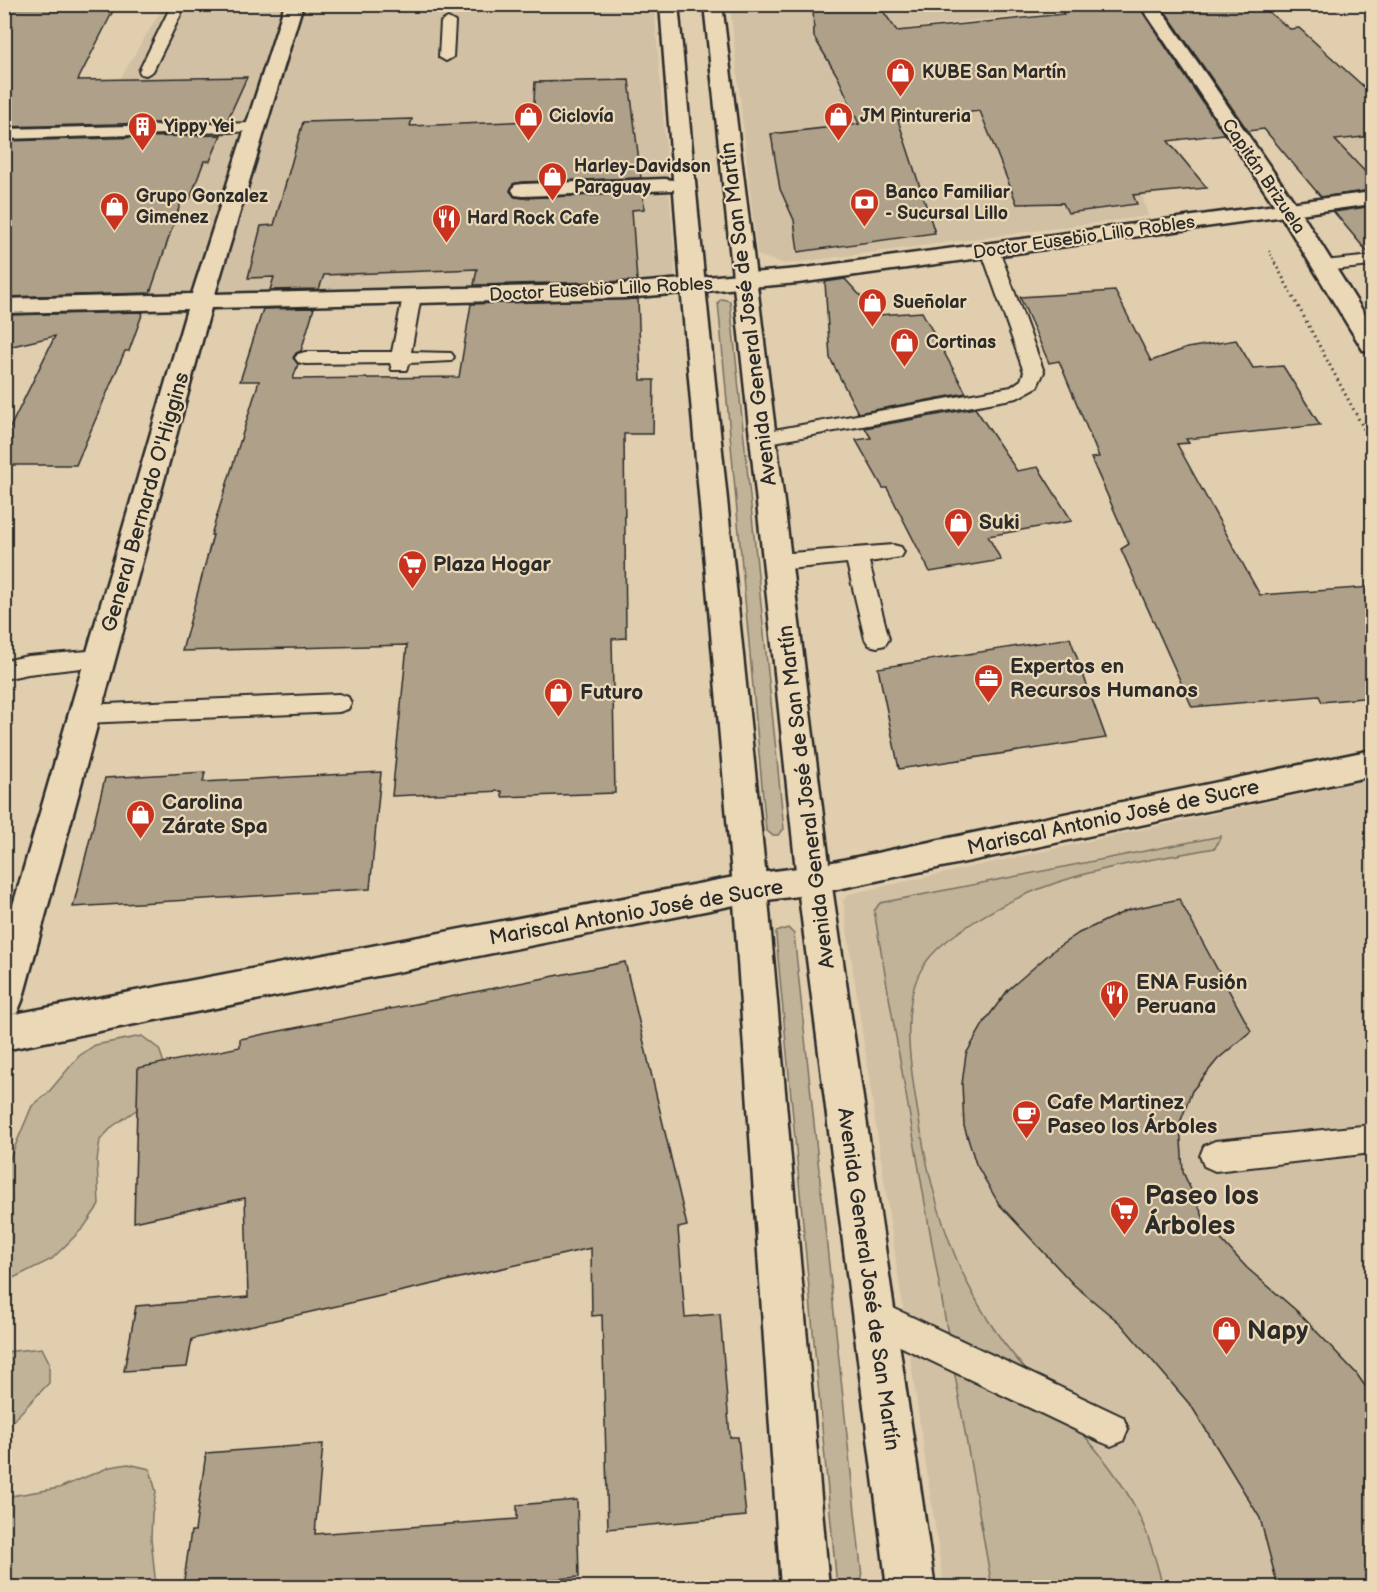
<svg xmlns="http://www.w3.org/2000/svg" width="1377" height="1592" viewBox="0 0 1377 1592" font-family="'Balsamiq Sans',sans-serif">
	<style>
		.built { fill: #d1c0a3 }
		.green { fill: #c1b398; stroke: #766f62; stroke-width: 1.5 }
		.building { fill: #aea089; stroke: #2b2b2b; stroke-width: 1.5 }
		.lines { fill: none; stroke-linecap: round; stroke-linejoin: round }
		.lane-casing { stroke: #2b2b2b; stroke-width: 4 }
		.street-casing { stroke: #2b2b2b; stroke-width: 5 }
		.secondary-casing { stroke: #2b2b2b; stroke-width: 5 }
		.highway-casing { stroke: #2b2b2b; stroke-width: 5 }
		.path-far1 { stroke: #2b2b2b; stroke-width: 2; stroke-dasharray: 1 3; stroke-linecap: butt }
		.path { stroke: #2b2b2b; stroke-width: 3; stroke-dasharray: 1.5 4; stroke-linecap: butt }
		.lane { fill: #ebd8b6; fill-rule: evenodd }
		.street { fill: #ebd8b6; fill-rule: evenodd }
		.secondary { fill: #ebd8b6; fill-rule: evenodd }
		.highway { fill: #ebd8b6; fill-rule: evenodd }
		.labels { text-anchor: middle; stroke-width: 4.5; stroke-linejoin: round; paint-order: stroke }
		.far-poi-label { font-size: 18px; font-weight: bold; fill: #2b2b2b; stroke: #ebd8b6; text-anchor: start }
		.far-street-label { font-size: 18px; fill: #2b2b2b; stroke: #ebd8b6 }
		.street-label { font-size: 21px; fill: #2b2b2b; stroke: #ebd8b6 }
		.poi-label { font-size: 21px; font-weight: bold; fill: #2b2b2b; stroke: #ebd8b6; text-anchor: start }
		.near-poi-label { font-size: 26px; font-weight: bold; fill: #2b2b2b; stroke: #ebd8b6; text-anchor: start }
	</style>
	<rect width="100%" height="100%" fill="#e0ceae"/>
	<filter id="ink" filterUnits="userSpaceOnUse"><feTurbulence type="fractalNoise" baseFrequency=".0167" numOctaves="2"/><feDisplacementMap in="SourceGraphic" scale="12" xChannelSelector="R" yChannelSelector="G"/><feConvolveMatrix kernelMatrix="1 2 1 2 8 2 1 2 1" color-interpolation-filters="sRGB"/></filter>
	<g filter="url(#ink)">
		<g class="built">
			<path d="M164 5H654L675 262 674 295 5 319V273Z"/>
			<path d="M730 5H1082L1055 8 1058 11 908 28 967 109 1026 107 1135 169 1148 216 784 264 757 255Z"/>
			<path d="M1372 133V179L1332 136Z"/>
			<path d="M1372 779V1587H944L843 901 849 894Z"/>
		</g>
		<g class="green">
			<path d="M722 299 730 301 784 829 778 835H772L766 830 718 302Z"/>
			<path d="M1221 836 1215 848C1127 864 1045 874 969 925 951 937 932 950 921 970 898 1012 913 1081 920 1126 932 1201 955 1276 1001 1339 1039 1391 1090 1434 1124 1488 1144 1519 1154 1552 1163 1587H992L874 911 880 903Z"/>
			<path d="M788 928 794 934 863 1587H837L776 936V932Z"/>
			<path d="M142 1036 159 1049 165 1066 155 1097 113 1126 100 1140 97 1161 99 1205 84 1227 52 1259 5 1282V1170L32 1106 47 1094 79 1056 95 1045Z"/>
			<path d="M42 1348 49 1362V1383L5 1429V1352Z"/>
			<path d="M128 1464 150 1469 156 1492 152 1513 151 1538 156 1587H5V1497L59 1488 110 1467Z"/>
		</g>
		<g class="building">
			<path d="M813 4H878L897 31 1064 14 1060 10 1110 4H1144L1141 10 1224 134 1168 141 1207 188 1133 195 1137 204 1068 213 1063 203 1017 204 980 111 898 120 935 233 798 252 794 220 780 189 771 134 859 124 838 77 814 37Z"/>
			<path d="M1160 4H1258L1290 29 1299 28 1372 94V136L1335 140 1372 179V190L1321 197 1264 129 1248 131Z"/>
			<path d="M116 5 78 80 247 77 227 121 4 127V8Z"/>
			<path d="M629 80 641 178 523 182 513 184 510 191 515 197 523 198 643 193 644 209 632 210 637 281 474 285 477 269 324 275 319 289 270 290 274 277 248 278 261 226 274 225 303 122 412 119 410 126 533 121 535 82Z"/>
			<path d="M221 135 210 161H204L190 199H182L150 293 4 297V141Z"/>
			<path d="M1372 206V254H1369L1334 212Z"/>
			<path d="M845 279 878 315 922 312 966 393 858 413 830 358 825 282Z"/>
			<path d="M1115 291 1151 361 1187 348 1236 340 1253 368 1283 366 1320 425 1186 439 1189 443 1177 444 1260 595 1372 587V697L1322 702 1319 696 1192 707 1121 549 1129 544 1091 458 1099 457 1059 361 1049 363 1020 297Z"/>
			<path d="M638 299 641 380H654L653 434H624L626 638 612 639 615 793 502 797V791L392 796 407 645 182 651 213 535H211L259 381H240L263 309 314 308 301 351 296 353 293 358 298 364 293 379 459 377 471 304Z"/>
			<path d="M143 312 129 351H125L76 465H4V440L55 336 4 348V315Z"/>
			<path d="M975 408 1017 471 1038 467 1072 521 988 536 1001 560 930 572 887 488H883L856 440 871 438 865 428Z"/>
			<path d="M1070 638 1106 738 899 769 878 668Z"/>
			<path d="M205 772 203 782 381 772 370 889 73 907 105 778Z"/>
			<path d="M1179 899 1251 1031 1218 1059 1192 1091 1180 1123 1183 1172 1206 1223 1247 1268 1298 1312 1356 1373 1372 1396V1587H1278L1260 1518 1192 1407 1121 1324 1074 1285 999 1204 976 1164 964 1126 962 1084 966 1054 985 1021 1008 990 1055 949 1079 933 1128 910Z"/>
			<path d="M625 962 687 1226 678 1228 685 1317 720 1314 730 1437H738L746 1516 608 1529 602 1315 592 1316 591 1248 192 1339 187 1367 124 1371 136 1306 248 1297 245 1198 134 1222 138 1068 240 1047V1039Z"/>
			<path d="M323 1444 315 1534 517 1519V1505L577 1500 579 1577 462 1587H183L191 1531H195L206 1453Z"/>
		</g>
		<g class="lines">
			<defs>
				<g id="lane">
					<path d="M172 4H186L153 71 146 75 141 74 139 71Z"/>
					<path d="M448 18 455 22 453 57 446 61 439 57 441 22Z"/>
					<path d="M256 123 262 125 264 128 262 131 4 139V129Z"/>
					<path d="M990 245 996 246 999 250 1044 372 1037 387 1017 398 763 444 756 442 753 438 756 434 763 432 1011 387 1021 380 1024 372 981 250 984 246Z"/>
					<path d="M1372 256 1371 266 1324 271 1318 270 1315 266 1318 262 1324 261Z"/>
					<path d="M412 291 418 292 421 296 411 352 451 353 454 357 451 361 409 363 406 370H392L390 363 305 364 298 362 295 358 298 354 305 352H392L403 296 406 292Z"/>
					<path d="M893 545 901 547 904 552 901 557 869 562 889 639 885 645 877 647 869 645 865 639 847 563 778 570 770 567 767 562 770 557 778 554Z"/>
					<path d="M100 650 108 653 112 659 108 665 28 674 4 679V661L28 656Z"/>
					<path d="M339 694 348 697 351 703 348 709 339 712 84 723 75 720 72 714 75 708 84 705Z"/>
					<path d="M1372 1125V1153L1215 1171 1204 1166 1200 1156 1204 1146 1215 1141Z"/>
					<path d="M874 1299 1123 1417 1128 1429 1123 1441 1111 1446 1099 1441 862 1328 857 1316 862 1304Z"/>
				</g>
				<g id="street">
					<path d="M1146 5H1158L1299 209 1372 326V352L1363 350 1360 345 1277 209 1143 9Z"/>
					<path d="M665 179 673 180 676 185 673 190 523 196 515 195 512 190 515 185 523 184Z"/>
					<path d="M1372 750V776L814 894 750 902 4 1050V1016L750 874 814 866Z"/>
				</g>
				<path id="secondary" d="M285 4H303L215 294 625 284 798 269 1372 192V204L798 283 625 298 211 308 22 1001 17 1013 4 1017V936L187 309 4 313V299L192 294Z"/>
				<g id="highway">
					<path d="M660 4H678L705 286 767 888 829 1588H781L733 888 681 286Z"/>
					<path d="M704 4H722L831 880 935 1588H887L797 880Z"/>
				</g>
			</defs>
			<use href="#lane" class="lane-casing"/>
			<use href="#street" class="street-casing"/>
			<use href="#secondary" class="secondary-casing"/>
			<use href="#highway" class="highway-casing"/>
			<g class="path-far1">
				<path d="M952 4 967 6"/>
				<path d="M1269 251 1276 264"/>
			</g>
			<path class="path" d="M1275 263 1372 444"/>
			<use href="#lane" class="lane"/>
			<use href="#street" class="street"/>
			<use href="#secondary" class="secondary"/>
			<use href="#highway" class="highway"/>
		</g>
	</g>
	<defs>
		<symbol id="shop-pin" viewBox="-11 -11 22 30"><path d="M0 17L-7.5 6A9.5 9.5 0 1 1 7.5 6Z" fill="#c8321e" stroke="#ebd8b6"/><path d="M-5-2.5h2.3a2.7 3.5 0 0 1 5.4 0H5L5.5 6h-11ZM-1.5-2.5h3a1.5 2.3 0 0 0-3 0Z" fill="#fff"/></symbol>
		<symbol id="building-pin" viewBox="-11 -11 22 30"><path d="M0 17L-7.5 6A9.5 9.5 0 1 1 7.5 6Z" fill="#c8321e" stroke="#ebd8b6"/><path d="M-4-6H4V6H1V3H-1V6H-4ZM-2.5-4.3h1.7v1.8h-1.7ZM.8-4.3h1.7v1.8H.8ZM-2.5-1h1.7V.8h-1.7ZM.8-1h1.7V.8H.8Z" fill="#fff"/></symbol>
		<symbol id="bank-pin" viewBox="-11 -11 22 30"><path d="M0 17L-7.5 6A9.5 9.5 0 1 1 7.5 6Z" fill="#c8321e" stroke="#ebd8b6"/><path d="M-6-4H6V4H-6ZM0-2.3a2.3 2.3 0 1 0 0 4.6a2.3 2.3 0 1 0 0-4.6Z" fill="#fff"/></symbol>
		<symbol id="restaurant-pin" viewBox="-11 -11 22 30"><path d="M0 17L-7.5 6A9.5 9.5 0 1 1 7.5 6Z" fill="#c8321e" stroke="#ebd8b6"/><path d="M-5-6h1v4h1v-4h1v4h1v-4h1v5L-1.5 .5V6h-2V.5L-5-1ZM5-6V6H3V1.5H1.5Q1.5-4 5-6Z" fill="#fff"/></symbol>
		<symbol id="supermarket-pin" viewBox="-11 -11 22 30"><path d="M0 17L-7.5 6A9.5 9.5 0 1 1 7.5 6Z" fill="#c8321e" stroke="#ebd8b6"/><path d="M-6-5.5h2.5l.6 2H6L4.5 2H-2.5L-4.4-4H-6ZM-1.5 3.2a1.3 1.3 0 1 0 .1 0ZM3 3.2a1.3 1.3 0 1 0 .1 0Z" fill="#fff"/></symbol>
		<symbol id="office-pin" viewBox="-11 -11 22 30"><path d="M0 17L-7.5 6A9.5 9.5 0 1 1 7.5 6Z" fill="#c8321e" stroke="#ebd8b6"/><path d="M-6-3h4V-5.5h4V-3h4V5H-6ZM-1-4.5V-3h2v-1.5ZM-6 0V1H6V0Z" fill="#fff"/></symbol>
		<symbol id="cafe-pin" viewBox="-11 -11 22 30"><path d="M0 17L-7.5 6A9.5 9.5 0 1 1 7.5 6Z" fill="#c8321e" stroke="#ebd8b6"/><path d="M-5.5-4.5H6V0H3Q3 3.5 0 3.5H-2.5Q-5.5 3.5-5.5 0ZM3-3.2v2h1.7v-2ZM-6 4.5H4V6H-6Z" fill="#fff"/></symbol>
	</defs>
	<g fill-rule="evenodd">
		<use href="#shop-pin" x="884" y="56" width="33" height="45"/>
		<use href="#shop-pin" x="512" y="100" width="33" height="45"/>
		<use href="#shop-pin" x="822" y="100" width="33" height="45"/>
		<use href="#building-pin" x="126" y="110" width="33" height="45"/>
		<use href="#shop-pin" x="536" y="160" width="33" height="45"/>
		<use href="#bank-pin" x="848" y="186" width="33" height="45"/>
		<use href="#shop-pin" x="98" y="190" width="33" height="45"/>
		<use href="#restaurant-pin" x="430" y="202" width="33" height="45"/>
		<use href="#shop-pin" x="856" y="286" width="33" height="45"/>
		<use href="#shop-pin" x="888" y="326" width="33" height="45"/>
		<use href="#shop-pin" x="942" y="506" width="33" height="45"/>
		<use href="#supermarket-pin" x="396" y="548" width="33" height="45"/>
		<use href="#office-pin" x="972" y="662" width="33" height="45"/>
		<use href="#shop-pin" x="542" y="676" width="33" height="45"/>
		<use href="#shop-pin" x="124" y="798" width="33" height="45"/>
		<use href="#restaurant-pin" x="1098" y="978" width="33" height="45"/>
		<use href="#cafe-pin" x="1010" y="1098" width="33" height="45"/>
		<use href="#supermarket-pin" x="1108" y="1194" width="33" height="45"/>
		<use href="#shop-pin" x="1210" y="1314" width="33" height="45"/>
	</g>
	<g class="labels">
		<g class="far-poi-label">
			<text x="922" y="78">KUBE San Martín</text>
			<text x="549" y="122">Ciclovía</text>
			<text x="860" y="122">JM Pintureria</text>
			<text x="164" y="132">Yippy Yei</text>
			<text x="574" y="172">Harley-Davidson<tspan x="574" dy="21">Paraguay</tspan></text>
			<text x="885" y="198">Banco Familiar<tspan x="885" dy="21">- Sucursal Lillo</tspan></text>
			<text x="136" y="202">Grupo Gonzalez<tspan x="136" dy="21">Gimenez</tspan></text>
			<text x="467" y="224">Hard Rock Cafe</text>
			<text x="893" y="308">Sueñolar</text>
			<text x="926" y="348">Cortinas</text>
		</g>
		<g class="far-street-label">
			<text transform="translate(1264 176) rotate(56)" y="6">Capitán Brizuela</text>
			<text transform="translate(1084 237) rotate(-8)" y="6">Doctor Eusebio Lillo Robles</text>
			<text transform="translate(601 289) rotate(-3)" y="6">Doctor Eusebio Lillo Robles</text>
		</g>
		<g class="street-label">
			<text transform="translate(748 314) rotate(-97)" y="7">Avenida General José de San Martín</text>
			<text transform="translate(145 502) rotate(-74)" y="7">General Bernardo O'Higgins</text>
			<text transform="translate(806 797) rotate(-97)" y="7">Avenida General José de San Martín</text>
			<text transform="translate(1113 817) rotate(-12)" y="7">Mariscal Antonio José de Sucre</text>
			<text transform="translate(636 912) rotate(-10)" y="7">Mariscal Antonio José de Sucre</text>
			<text transform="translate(869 1279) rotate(82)" y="7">Avenida General José de San Martín</text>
		</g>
		<g class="poi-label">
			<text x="979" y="529">Suki</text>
			<text x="433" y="571">Plaza Hogar</text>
			<text x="1010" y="673">Expertos en<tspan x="1010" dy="24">Recursos Humanos</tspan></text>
			<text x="580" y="699">Futuro</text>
			<text x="162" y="809">Carolina<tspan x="162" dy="24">Zárate Spa</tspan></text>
			<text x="1136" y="989">ENA Fusión<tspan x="1136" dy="24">Peruana</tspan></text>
			<text x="1047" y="1109">Cafe Martinez<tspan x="1047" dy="24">Paseo los Árboles</tspan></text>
		</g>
		<g class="near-poi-label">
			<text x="1145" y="1204">Paseo los<tspan x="1145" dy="30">Árboles</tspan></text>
			<text x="1247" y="1339">Napy</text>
		</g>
	</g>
	<rect width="1377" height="1592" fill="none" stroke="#ebd8b6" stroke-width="24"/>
	<rect x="12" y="12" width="1353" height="1568" fill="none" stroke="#2b2b2b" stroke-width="2" filter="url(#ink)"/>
</svg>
